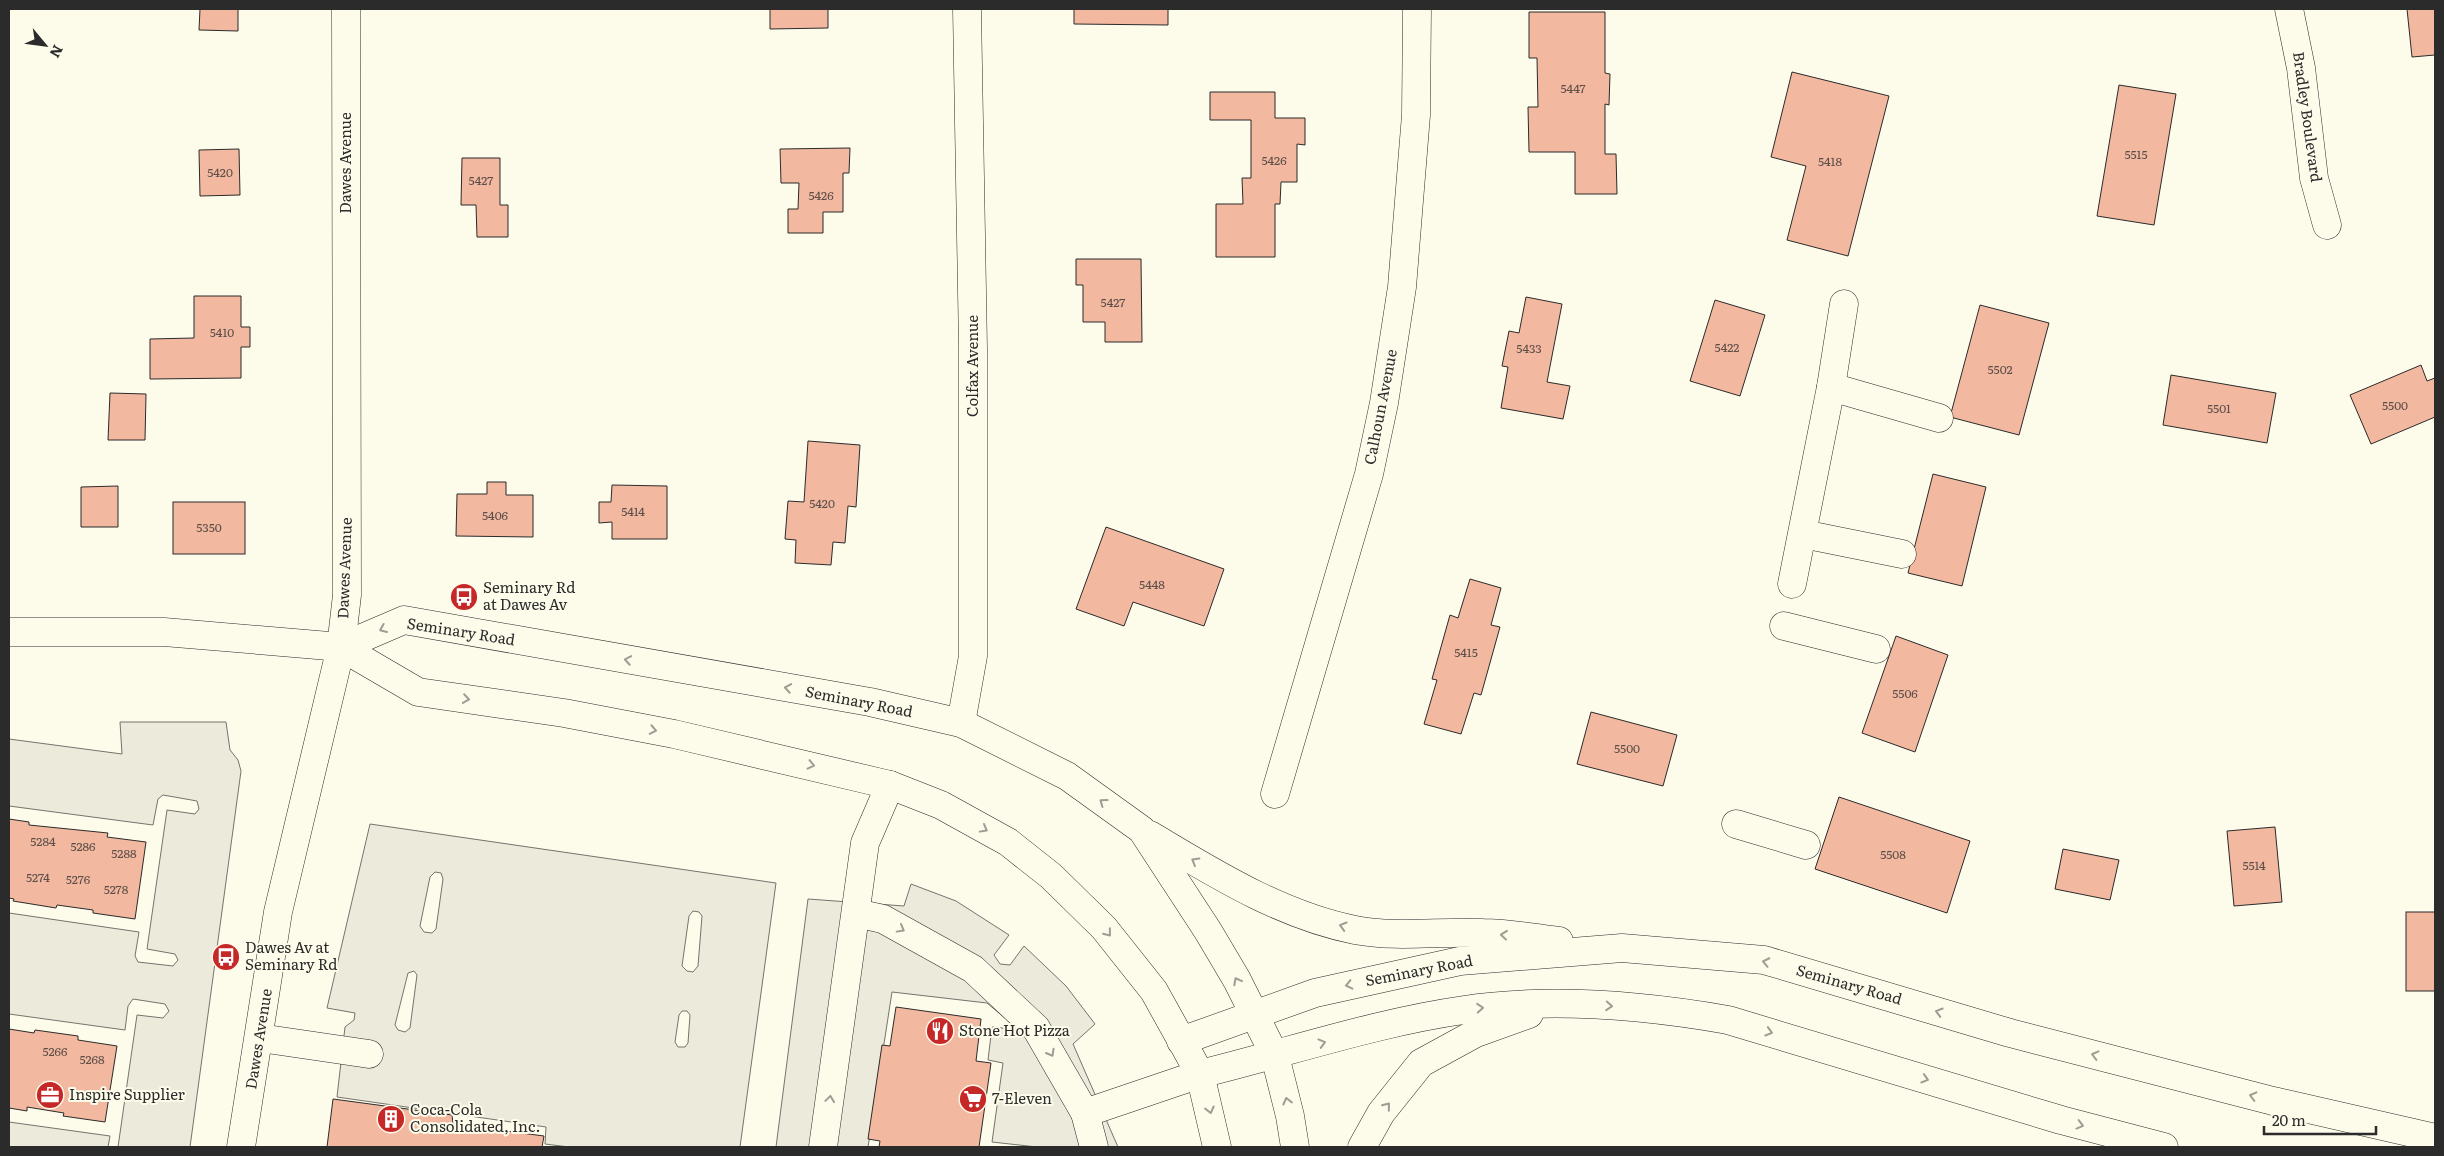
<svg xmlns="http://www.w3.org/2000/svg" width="2444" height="1156" viewBox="0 0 2444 1156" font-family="Literata,serif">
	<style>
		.parking { fill: #eceadb; stroke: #74746e; fill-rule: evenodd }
		.building { fill: #f2b8a0; stroke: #2b2b2b }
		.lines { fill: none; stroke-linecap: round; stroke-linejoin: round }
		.minor-casing { stroke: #2b2b2b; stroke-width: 29 }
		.major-casing { stroke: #2b2b2b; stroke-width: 29 }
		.minor { stroke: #fdfbea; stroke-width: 28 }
		.major { stroke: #fdfbea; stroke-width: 28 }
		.oneway { stroke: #9e9d94 }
		.labels { text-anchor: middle; stroke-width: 4; stroke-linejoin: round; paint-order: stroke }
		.number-label { font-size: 12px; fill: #5d4e48 }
		.street-label { font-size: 15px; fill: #2b2b2b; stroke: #fdfbea }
		.poi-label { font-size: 15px; fill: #2b2b2b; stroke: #fdfbea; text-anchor: start }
	</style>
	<rect width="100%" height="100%" fill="#fdfbea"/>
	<g class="parking">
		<path d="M120 722H226L230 750 238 760 241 771 190 1147H118L137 1015 163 1018 169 1011 165 1004 133 999 128 1006 125 1030 9 1014V913L139 932 135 956 138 962 173 966 178 960 175 954 147 949 167 810 195 814 199 809 197 801 163 795 158 799 153 825 9 806V739L122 754Z"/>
		<path d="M370 824 776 883 740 1147H569L545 1144 546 1127 337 1097 345 1027 354 1020 355 1013 327 1008ZM435 872 441 873 443 879 436 929 432 933 424 932 420 926 430 877ZM693 911 699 912 702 916 698 966 693 972 687 971 682 966 689 916ZM414 971 417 975 410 1028 405 1032 398 1030 395 1025 408 973ZM682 1011H687L690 1015 688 1043 685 1047H678L675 1042 679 1015Z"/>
		<path d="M911 884 956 901 1009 935 994 955 1000 964 1010 965 1024 946 1066 986 1095 1024 1073 1044 1118 1147H1037L992 1142 1003 1063 988 1060 992 1027 1011 1029 1012 1024 987 1003 892 992 868 1147H776L808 899 904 906Z"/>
		<path d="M9 1122 110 1136 108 1147H9Z"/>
	</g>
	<g class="building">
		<path d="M200 9H238V31L199 30Z"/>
		<path d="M770 9H828V28L770 29Z"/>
		<path d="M1074 9H1168V25L1074 24Z"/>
		<path d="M2407 9H2435V55L2412 57Z"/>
		<path d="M1529 12H1605V73L1610 74 1609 105 1605 104V154H1616L1617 194H1575V152H1529L1528 107H1538L1537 58H1529Z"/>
		<path d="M1792 72 1889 96 1848 256 1787 240 1806 166 1771 157Z"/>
		<path d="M2119 85 2176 94 2154 225 2097 216Z"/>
		<path d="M1210 92H1275V118H1305V145L1297 144V182H1281L1280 204H1275V257H1216V204H1243L1242 178H1251V120H1210Z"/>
		<path d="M850 148 849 173H843V212H823V233H788V209H798L799 183H781L780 149Z"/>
		<path d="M239 149 240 195 200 196 199 150Z"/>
		<path d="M462 158H500V205H508V237H477L476 205H461Z"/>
		<path d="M1076 259H1141L1142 342H1105V322H1083V285H1076Z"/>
		<path d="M194 296H241V327H250V347H241V378L150 379V339L194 338Z"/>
		<path d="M1526 297 1562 304 1547 382 1570 386 1563 419 1501 408 1508 367 1502 366 1509 331 1519 333Z"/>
		<path d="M1715 300 1765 315 1740 396 1690 381Z"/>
		<path d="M1980 305 2049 323 2019 435 1950 417Z"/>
		<path d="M2421 365 2427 381 2435 378V417L2371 444 2350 395Z"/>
		<path d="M2171 375 2276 393 2267 443 2163 425Z"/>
		<path d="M110 393 146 394 145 440H108Z"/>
		<path d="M808 441 860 445 856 507 848 506 845 543 833 542 831 565 795 563 796 540 785 539 788 501 804 502Z"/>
		<path d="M1933 474 1986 487 1962 586 1908 573Z"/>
		<path d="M487 482H506V495H533V537L456 536 457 494H487Z"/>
		<path d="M612 485 667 486V539H612V522L599 523V502H611Z"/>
		<path d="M118 486V527H81V487Z"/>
		<rect x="173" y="502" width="72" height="52"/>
		<path d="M1106 527 1224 569 1204 626 1133 602 1124 626 1076 609Z"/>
		<path d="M1470 579 1501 588 1491 625 1500 627 1481 695 1474 693 1461 734 1424 724 1437 680 1432 679 1450 615 1458 618Z"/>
		<path d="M1896 636 1948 655 1915 752 1862 733Z"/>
		<path d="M1591 712 1677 735 1663 786 1577 764Z"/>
		<path d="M1839 797 1970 841 1947 913 1815 869Z"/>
		<path d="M9 819 29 822V825L108 833 107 837 146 842 135 919 93 913V910L57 905 56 908 13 901 14 899 9 898Z"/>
		<path d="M2275 827 2282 902 2234 906 2227 831Z"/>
		<path d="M2063 849 2119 860 2110 900 2055 889Z"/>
		<rect x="2406" y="912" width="29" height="79"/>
		<path d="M896 1007 981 1019 976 1061 991 1063 979 1147H879L880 1141 868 1139 882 1045 890 1046Z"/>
		<path d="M9 1029 34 1033 35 1030 78 1036V1040L117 1046 105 1122 63 1116 64 1113 27 1107V1111L9 1108Z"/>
		<path d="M333 1099 452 1115 453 1124 544 1136 542 1147H327Z"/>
	</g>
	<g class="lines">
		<defs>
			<g id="minor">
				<path d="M2289 9 2301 68 2314 178 2327 225"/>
				<path d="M1831 387 1939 418"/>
				<path d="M1803 534 1902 554"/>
				<path d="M1792 584 1831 387 1844 304"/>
				<path d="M1784 626 1876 649"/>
				<path d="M961 723 973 656V348L967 9"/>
				<path d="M1275 794 1369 474 1384 403 1402 287 1416 115 1417 9"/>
				<path d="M1736 824 1806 845"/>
				<path d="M856 913 883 919 973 969 1036 1028 1085 1113 1094 1147"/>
				<path d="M260 1038 369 1054"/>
				<path d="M1085 1113 1200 1074"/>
				<path d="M241 1147 278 912 341 647 347 595 346 9"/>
				<path d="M823 1147 865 843 890 785"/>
			</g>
			<g id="major">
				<path d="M9 632H164L341 647 418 692 564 713 674 734 890 785 941 805 1008 842 1051 876 1104 928 1154 991 1200 1074 1217 1147"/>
				<path d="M341 647 404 620 870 702 961 723 1067 776 1142 830 1208 931 1237 980 1275 1056 1290 1116 1295 1147"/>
				<path d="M1150 835C1214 873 1280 915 1355 930 1397 938 1440 931 1483 933 1508 933 1534 938 1559 941"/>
				<path d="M1181 1041 1315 993 1460 961 1622 948 1764 960 2010 1033 2273 1101 2435 1138"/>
				<path d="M1200 1074C1286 1053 1378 1022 1464 1010 1551 997 1642 1005 1728 1020L2061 1120 2164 1147"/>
				<path d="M1362 1147 1381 1113 1421 1063 1476 1033 1529 1014"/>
			</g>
		</defs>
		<use href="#minor" class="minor-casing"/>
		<use href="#major" class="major-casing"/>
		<use href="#minor" class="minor"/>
		<use href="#major" class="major"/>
	</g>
	<defs><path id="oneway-chevron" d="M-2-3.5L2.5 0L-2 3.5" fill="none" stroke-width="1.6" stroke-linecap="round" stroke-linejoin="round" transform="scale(1.25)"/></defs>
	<g class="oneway">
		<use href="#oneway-chevron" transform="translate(383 629) rotate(157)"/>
		<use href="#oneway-chevron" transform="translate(628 660) rotate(-170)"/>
		<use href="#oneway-chevron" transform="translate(788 688) rotate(-170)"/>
		<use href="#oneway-chevron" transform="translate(466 699) rotate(8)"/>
		<use href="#oneway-chevron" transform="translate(653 730) rotate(11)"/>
		<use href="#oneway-chevron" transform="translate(811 765) rotate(13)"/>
		<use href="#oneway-chevron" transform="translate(1103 802) rotate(-144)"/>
		<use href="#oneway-chevron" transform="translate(984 829) rotate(29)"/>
		<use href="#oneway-chevron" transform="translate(1195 861) rotate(-149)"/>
		<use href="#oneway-chevron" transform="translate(1343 926) rotate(-164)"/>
		<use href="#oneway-chevron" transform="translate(901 929) rotate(29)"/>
		<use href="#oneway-chevron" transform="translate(1108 933) rotate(51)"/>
		<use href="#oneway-chevron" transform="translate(1504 935) rotate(-174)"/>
		<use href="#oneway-chevron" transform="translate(1766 962) rotate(-168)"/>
		<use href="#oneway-chevron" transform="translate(1237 981) rotate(-118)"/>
		<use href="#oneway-chevron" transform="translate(1349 985) rotate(167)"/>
		<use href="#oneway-chevron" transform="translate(1609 1006) rotate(4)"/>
		<use href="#oneway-chevron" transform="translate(1480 1008) rotate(-4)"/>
		<use href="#oneway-chevron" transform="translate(1939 1012) rotate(-164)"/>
		<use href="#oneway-chevron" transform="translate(1769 1032) rotate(17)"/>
		<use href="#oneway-chevron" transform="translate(1322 1043) rotate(-15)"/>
		<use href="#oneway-chevron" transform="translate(1051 1053) rotate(60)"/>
		<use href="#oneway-chevron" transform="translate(2095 1055) rotate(-166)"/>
		<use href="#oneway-chevron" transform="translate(1925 1079) rotate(17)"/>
		<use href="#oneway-chevron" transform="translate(2253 1096) rotate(-166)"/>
		<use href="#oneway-chevron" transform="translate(830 1099) rotate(-82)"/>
		<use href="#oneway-chevron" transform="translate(1287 1101) rotate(-104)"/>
		<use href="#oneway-chevron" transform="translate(1387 1106) rotate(-51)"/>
		<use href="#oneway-chevron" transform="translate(1210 1110) rotate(76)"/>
		<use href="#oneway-chevron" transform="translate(2080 1125) rotate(15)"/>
	</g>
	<defs>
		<symbol id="bus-disc" viewBox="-11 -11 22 22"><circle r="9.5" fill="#c62828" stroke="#fdfbea"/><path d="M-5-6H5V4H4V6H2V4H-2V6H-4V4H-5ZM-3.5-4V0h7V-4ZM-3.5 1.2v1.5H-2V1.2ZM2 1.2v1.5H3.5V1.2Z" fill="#fff"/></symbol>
		<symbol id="restaurant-disc" viewBox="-11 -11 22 22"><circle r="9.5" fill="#c62828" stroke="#fdfbea"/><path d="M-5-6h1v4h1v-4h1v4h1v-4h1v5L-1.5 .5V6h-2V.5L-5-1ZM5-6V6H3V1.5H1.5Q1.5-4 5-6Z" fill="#fff"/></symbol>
		<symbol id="office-disc" viewBox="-11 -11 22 22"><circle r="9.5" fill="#c62828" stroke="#fdfbea"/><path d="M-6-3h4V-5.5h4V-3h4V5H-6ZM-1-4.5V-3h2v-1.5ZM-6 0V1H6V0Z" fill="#fff"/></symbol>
		<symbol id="supermarket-disc" viewBox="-11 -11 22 22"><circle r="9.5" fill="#c62828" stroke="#fdfbea"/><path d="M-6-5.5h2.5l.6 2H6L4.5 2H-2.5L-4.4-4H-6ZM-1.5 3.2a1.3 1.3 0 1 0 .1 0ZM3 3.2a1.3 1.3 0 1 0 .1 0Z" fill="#fff"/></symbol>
		<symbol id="building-disc" viewBox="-11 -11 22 22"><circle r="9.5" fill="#c62828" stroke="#fdfbea"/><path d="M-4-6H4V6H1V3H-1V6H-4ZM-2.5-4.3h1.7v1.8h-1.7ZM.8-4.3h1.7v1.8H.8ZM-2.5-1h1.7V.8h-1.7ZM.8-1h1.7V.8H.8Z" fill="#fff"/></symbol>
	</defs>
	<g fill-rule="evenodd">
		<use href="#bus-disc" x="448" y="581" width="32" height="32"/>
		<use href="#bus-disc" x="210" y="941" width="32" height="32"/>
		<use href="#restaurant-disc" x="924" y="1015" width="32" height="32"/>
		<use href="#office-disc" x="34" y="1079" width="32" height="32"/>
		<use href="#supermarket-disc" x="957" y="1083" width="32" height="32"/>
		<use href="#building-disc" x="375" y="1103" width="32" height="32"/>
	</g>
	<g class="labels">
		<g class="number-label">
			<text x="1573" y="93">5447</text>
			<text x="2136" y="159">5515</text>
			<text x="1274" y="165">5426</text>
			<text x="1830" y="166">5418</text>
			<text x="220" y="177">5420</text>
			<text x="481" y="185">5427</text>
			<text x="821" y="200">5426</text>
			<text x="1113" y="307">5427</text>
			<text x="222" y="337">5410</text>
			<text x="1727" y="352">5422</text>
			<text x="1529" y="353">5433</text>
			<text x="2000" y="374">5502</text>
			<text x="2395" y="410">5500</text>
			<text x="2219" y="413">5501</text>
			<text x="822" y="508">5420</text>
			<text x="633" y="516">5414</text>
			<text x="495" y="520">5406</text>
			<text x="209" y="532">5350</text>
			<text x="1152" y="589">5448</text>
			<text x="1466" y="657">5415</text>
			<text x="1905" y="698">5506</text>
			<text x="1627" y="753">5500</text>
			<text x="43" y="846">5284</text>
			<text x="83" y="851">5286</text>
			<text x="124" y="858">5288</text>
			<text x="1893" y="859">5508</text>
			<text x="2254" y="870">5514</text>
			<text x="38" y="882">5274</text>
			<text x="78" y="884">5276</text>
			<text x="116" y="894">5278</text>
			<text x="55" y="1056">5266</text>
			<text x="92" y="1064">5268</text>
		</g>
		<g class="street-label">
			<text transform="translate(2307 117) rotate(82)" y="5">Bradley Boulevard</text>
			<text transform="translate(346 163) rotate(-90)" y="5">Dawes Avenue</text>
			<text transform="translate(973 366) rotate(-90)" y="5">Colfax Avenue</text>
			<text transform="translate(1381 407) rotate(-79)" y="5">Calhoun Avenue</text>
			<text transform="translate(345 568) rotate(-88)" y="5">Dawes Avenue</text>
			<text transform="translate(461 632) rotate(9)" y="5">Seminary Road</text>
			<text transform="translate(859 702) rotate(11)" y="5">Seminary Road</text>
			<text transform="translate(1419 971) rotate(-11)" y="5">Seminary Road</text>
			<text transform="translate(1849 985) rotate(16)" y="5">Seminary Road</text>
			<text transform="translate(259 1039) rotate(-81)" y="5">Dawes Avenue</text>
		</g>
		<g class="poi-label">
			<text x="483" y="593">Seminary Rd<tspan x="483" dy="17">at Dawes Av</tspan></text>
			<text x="245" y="953">Dawes Av at<tspan x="245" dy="17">Seminary Rd</tspan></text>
			<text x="959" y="1036">Stone Hot Pizza</text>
			<text x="69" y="1100">Inspire Supplier</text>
			<text x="992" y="1104">7-Eleven</text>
			<text x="410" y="1115">Coca-Cola<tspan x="410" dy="17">Consolidated, Inc.</tspan></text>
		</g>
	</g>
	<rect width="2444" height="1156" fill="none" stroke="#2b2b2b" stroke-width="20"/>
	<g transform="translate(45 45) rotate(119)" stroke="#fdfbea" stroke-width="4" paint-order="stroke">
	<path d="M0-4L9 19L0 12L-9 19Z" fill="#2b2b2b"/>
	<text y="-8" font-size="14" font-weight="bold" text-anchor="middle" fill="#2b2b2b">N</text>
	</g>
	<path d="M2264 1126v8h112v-8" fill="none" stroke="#2b2b2b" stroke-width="2.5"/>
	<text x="2272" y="1126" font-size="15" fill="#2b2b2b" stroke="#fdfbea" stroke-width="4" paint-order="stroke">20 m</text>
</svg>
